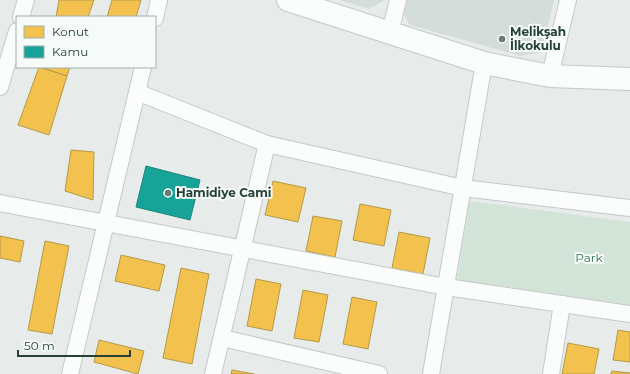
<svg xmlns="http://www.w3.org/2000/svg" width="630" height="374" viewBox="0 0 630 374" font-family="Montserrat,sans-serif">
	<style>
		.built { fill: #d5ddda }
		.green { fill: #d1e4d7 }
		.homes { fill: #f2c14e; stroke: #b49a47 }
		.public { fill: #17a398; stroke: #1b857b }
		.lines { fill: none; stroke-linecap: round; stroke-linejoin: round }
		.street-casing { stroke: #c4c9c7; stroke-width: 18 }
		.secondary-casing { stroke: #c3c9c7; stroke-width: 24 }
		.street { stroke: #fbfcfc; stroke-width: 16 }
		.secondary { stroke: #fbfcfc; stroke-width: 22 }
		.poi-dot { fill: #687c76; stroke: #f6faf8; stroke-width: 1.5 }
		.labels { text-anchor: middle; stroke-width: 4; stroke-linejoin: round; paint-order: stroke }
		.poi-label { font-size: 12px; font-weight: bold; fill: #244038; stroke: #f6faf8; text-anchor: start }
		.park-label { font-size: 12px; fill: #2f764a; stroke: #f6faf8 }
	</style>
	<rect width="100%" height="100%" fill="#e7ecea"/>
	<g class="built">
		<path d="M340 0H383L382 2 369 9Z"/>
		<path d="M405 0H554L542 52 521 56 410 25 402 12Z"/>
	</g>
	<path class="green" d="M469 201 630 222V305L457 280Z"/>
	<g class="homes">
		<path d="M59 0H94L88 17H56Z"/>
		<path d="M112 0H141L136 17H107Z"/>
		<path d="M39 67 67 76 49 135 18 125Z"/>
		<path d="M40 67H70L67 76Z"/>
		<path d="M71 150 94 152 93 200 65 191Z"/>
		<path d="M273 181 306 188 298 222 265 215Z"/>
		<path d="M360 204 391 210 384 246 353 240Z"/>
		<path d="M313 216 342 221 335 257 306 251Z"/>
		<path d="M399 232 430 238 423 274 392 268Z"/>
		<path d="M0 236 24 241 20 262 0 258Z"/>
		<path d="M45 241 69 246 52 334 28 330Z"/>
		<path d="M121 255 165 265 159 291 115 281Z"/>
		<path d="M181 268 209 274 192 364 163 358Z"/>
		<path d="M256 279 281 284 272 331 247 326Z"/>
		<path d="M303 290 328 295 319 342 294 338Z"/>
		<path d="M352 297 377 302 368 349 343 344Z"/>
		<path d="M618 330 630 332V362L613 360Z"/>
		<path d="M99 340 144 351 138 374 94 362Z"/>
		<path d="M568 343 599 349 594 374H562Z"/>
		<path d="M232 370 254 374H231Z"/>
		<path d="M612 371 630 373V374H611Z"/>
	</g>
	<path class="public" d="M146 166 200 180 190 220 136 207Z"/>
	<g class="lines">
		<defs>
			<g id="street">
				<path d="M21 17 26 0"/>
				<path d="M155 18 159 0"/>
				<path d="M390 33 398 0"/>
				<path d="M550 76 568 0"/>
				<path d="M0 87 17 31"/>
				<path d="M137 92 267 144 463 188 630 208"/>
				<path d="M0 203 446 287 630 314"/>
				<path d="M222 338 379 374"/>
				<path d="M70 374 143 67"/>
				<path d="M213 374 267 144"/>
				<path d="M431 374 484 63"/>
				<path d="M551 374 562 304"/>
			</g>
			<path id="secondary" d="M288 0 484 63 550 76 630 79"/>
		</defs>
		<use href="#street" class="street-casing"/>
		<use href="#secondary" class="secondary-casing"/>
		<use href="#street" class="street"/>
		<use href="#secondary" class="secondary"/>
	</g>
	<g class="poi-dot">
		<circle cx="502" cy="39" r="4"/>
		<circle cx="168" cy="193" r="4"/>
	</g>
	<g class="labels">
		<g class="poi-label">
			<text x="510" y="36">Melikşah<tspan x="510" dy="14">İlkokulu</tspan></text>
			<text x="176" y="197">Hamidiye Cami</text>
		</g>
		<g class="park-label">
			<text x="589" y="262">Park</text>
		</g>
	</g>
	<rect x="16" y="16" width="140" height="52" fill="#f6faf8" stroke="#a2b0ab"/>
	<rect x="24" y="26" width="20" height="12" fill="#f2c14e" stroke="#a2b0ab"/>
	<text x="52" y="36" font-size="12" fill="#244038">Konut</text>
	<rect x="24" y="46" width="20" height="12" fill="#17a398" stroke="#a2b0ab"/>
	<text x="52" y="56" font-size="12" fill="#244038">Kamu</text>
	<path d="M18 350v6h112v-6" fill="none" stroke="#244038" stroke-width="2"/>
	<text x="24" y="350" font-size="12" fill="#244038" stroke="#f6faf8" stroke-width="3" paint-order="stroke">50 m</text>
</svg>
